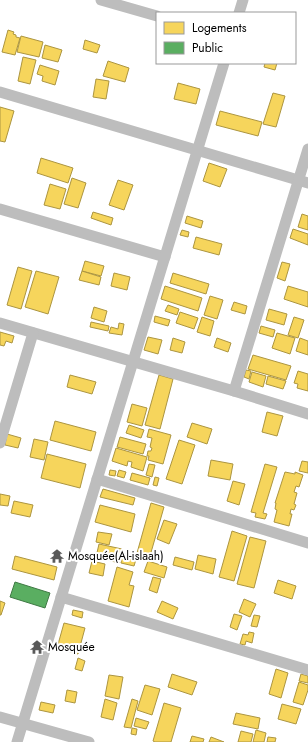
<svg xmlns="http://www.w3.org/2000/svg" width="308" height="742" viewBox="0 0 308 742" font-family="Jost,sans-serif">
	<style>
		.homes { fill: #f6d55c; stroke: #ac9540 }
		.public { fill: #5aae61; stroke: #3f7a44 }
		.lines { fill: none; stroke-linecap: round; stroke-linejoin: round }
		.minor { stroke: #bdbdbd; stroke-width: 11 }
		.labels { text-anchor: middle; stroke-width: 4; stroke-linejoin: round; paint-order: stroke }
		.poi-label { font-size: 12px; fill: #000; stroke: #fff; text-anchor: start }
	</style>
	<rect width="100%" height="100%" fill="#fff"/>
	<g class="homes">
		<path d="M8 30 14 32 13 34 16 35V37L20 38 15 55 2 52Z"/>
		<path d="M21 36 43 42 39 57 17 52Z"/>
		<path d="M85 40 100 45 97 53 83 49Z"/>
		<path d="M45 45 62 50 58 62 42 58Z"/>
		<path d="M23 57 36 60 30 84 18 81Z"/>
		<path d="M108 61 129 68 125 82 103 76Z"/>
		<path d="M265 63H277L275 70 264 67Z"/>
		<path d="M40 65 59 71 55 85 42 81 43 76 37 74Z"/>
		<path d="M96 79 109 81 106 99 93 97Z"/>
		<path d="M178 83 200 89 196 104 174 99Z"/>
		<path d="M273 93 285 96 276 127 263 124Z"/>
		<path d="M0 107 14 111 5 142 0 141Z"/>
		<path d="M220 111 262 122 258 136 216 125Z"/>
		<path d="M41 158 73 168 68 183 37 173Z"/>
		<path d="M209 163 227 169 220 187 203 181Z"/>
		<path d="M72 178 86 183 78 208 64 204Z"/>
		<path d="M118 180 133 185 124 210 109 205Z"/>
		<path d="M50 184 66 189 60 209 44 205Z"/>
		<path d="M93 212 113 218 111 225 91 218Z"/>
		<path d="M302 214 308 216V230L298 227Z"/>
		<path d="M187 216 203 221 201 228 185 223Z"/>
		<path d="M293 229 308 234V245L290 238Z"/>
		<path d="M182 230 189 232 188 237 180 235Z"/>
		<path d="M196 237 222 244 219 255 193 248Z"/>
		<path d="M85 261 104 266 101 276 82 271Z"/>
		<path d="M282 262 290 264 285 281 277 278Z"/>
		<path d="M18 267 32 271 21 309 7 305Z"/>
		<path d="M36 271 59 277 48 314 25 307Z"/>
		<path d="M82 271 101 277 99 285 79 280Z"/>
		<path d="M114 273 130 277 127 290 111 286Z"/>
		<path d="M173 273 209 284 206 294 170 283Z"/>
		<path d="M165 286 202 298 198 311 161 299Z"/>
		<path d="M288 286 308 292V307L284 299Z"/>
		<path d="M210 296 223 300 217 319 204 315Z"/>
		<path d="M234 302 247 306 245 314 231 310Z"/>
		<path d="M168 305 179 309 177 315 165 311Z"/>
		<path d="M94 307 107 311 104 322 91 318Z"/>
		<path d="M269 309 287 314 284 325 266 320Z"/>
		<path d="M180 312 198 318 194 329 176 323Z"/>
		<path d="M155 316 170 320 168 326 154 322Z"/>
		<path d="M202 317 214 321 210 336 197 332Z"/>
		<path d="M294 317 304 320 298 338 288 335Z"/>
		<path d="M91 322 109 326 108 331 90 327Z"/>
		<path d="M119 323 124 324 122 335 109 333 111 327 118 329Z"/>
		<path d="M261 326 275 330 273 337 259 333Z"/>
		<path d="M0 332 14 336 12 343 6 341 4 346 0 345Z"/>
		<path d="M277 333 295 338 290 354 272 348Z"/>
		<path d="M148 337 162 340 158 354 144 350Z"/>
		<path d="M173 338 185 342 182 353 170 350Z"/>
		<path d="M217 338 231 343 228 352 214 347Z"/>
		<path d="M300 338 308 341V355L296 351Z"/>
		<path d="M253 355 291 366 286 380 248 369Z"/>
		<path d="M246 370 251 371 249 379 244 377Z"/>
		<path d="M298 371 308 374V391L297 388 298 384 294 383Z"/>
		<path d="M252 372 266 376 263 387 249 382Z"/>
		<path d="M70 375 96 382 92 394 67 387Z"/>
		<path d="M159 375 173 379 160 429 145 425Z"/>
		<path d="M268 376 286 381 283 389 266 384Z"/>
		<path d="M132 404 147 408 142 426 127 422Z"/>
		<path d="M267 412 283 416 277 436 262 432Z"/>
		<path d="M55 421 96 432 91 451 50 440Z"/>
		<path d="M192 423 212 429 207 444 187 437Z"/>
		<path d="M129 425 144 430 141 438 126 433Z"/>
		<path d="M149 429 171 435 163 464 148 460 149 456H147L148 451H151L152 448 150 447 152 438 147 437Z"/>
		<path d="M7 434 21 438 18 448 5 445Z"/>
		<path d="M120 437 146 444 143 454 117 447Z"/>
		<path d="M34 439 48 442 44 460 30 457Z"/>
		<path d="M179 440 195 445 182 484 166 479Z"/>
		<path d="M116 448 147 457 143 471 131 467 132 462 128 461 127 466 112 461Z"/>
		<path d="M47 454 86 464 80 488 41 478Z"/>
		<path d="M211 460 233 464 230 480 208 476Z"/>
		<path d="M302 461 308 462V473L299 471Z"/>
		<path d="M149 464 155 465 152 477 146 475Z"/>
		<path d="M265 464 277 467 263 513 267 514 265 519 255 517 256 513 251 512Z"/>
		<path d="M110 470 116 471 115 476 109 475Z"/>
		<path d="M119 470 126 472 124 478 117 476Z"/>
		<path d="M285 472 295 474V472L303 475 299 487 296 486 294 492 297 493 294 504 296 505 294 510 291 509 290 514H292L289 526 274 522 277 510 275 509 276 503H275Z"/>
		<path d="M132 473 150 478 148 485 130 480Z"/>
		<path d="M155 477 159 478 157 486 153 485Z"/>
		<path d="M233 481 245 484 239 505 227 501Z"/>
		<path d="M103 489 135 498 133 505 100 497Z"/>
		<path d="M0 494 10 496 8 506 0 505Z"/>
		<path d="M14 501 33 505 30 517 11 513Z"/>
		<path d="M151 503 164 507 150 556 137 553Z"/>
		<path d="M100 505 135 514 131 532 95 522Z"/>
		<path d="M164 520 177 524 169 544 157 539Z"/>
		<path d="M232 531 247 536 234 581 219 577Z"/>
		<path d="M98 532 112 534 109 545 96 542Z"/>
		<path d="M250 537 266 541 254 588 237 584Z"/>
		<path d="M99 544 122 549 119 563 96 557Z"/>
		<path d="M123 553 137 556 134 566 121 563Z"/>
		<path d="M198 555 216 559 213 574 195 569Z"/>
		<path d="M15 556 57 567 54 580 12 569Z"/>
		<path d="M175 557 194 562 192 570 173 565Z"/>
		<path d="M92 561 105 564 103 576 89 573Z"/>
		<path d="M148 561 167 567 164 578 144 572Z"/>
		<path d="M117 567 133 572 129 585 134 586 129 607 108 601Z"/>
		<path d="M153 577 161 579 157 593 149 590Z"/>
		<path d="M278 580 296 586 292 599 274 593Z"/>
		<path d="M244 599 256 604 250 617 239 612Z"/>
		<path d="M0 601 5 603 1 615H0Z"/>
		<path d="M162 601 178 608 173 619 157 612Z"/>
		<path d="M73 610 83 612 82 618 72 615Z"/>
		<path d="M234 614 242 616 237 630 230 627Z"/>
		<path d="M254 615 260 616 257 627 251 626Z"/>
		<path d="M64 623 85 628 78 654 57 648Z"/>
		<path d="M249 632 254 633 252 643 246 641 245 645 240 644 243 634 248 635Z"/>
		<path d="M78 658 85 661 82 671 75 669Z"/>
		<path d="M276 669 288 673 281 698 269 694Z"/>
		<path d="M172 674 197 682 192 695 168 687Z"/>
		<path d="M301 674 308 676V683L299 681Z"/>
		<path d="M109 675 123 677 119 699 105 696Z"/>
		<path d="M299 682 308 685V690L303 705 293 702Z"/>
		<path d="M145 685 160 689 152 715 137 710Z"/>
		<path d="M67 690 77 692 75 703 65 701Z"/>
		<path d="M105 699 117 703 113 720 101 717Z"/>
		<path d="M132 699 138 701 131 728 124 727Z"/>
		<path d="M41 702 55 705 53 713 39 710Z"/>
		<path d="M164 703 181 708 171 742H155L153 741Z"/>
		<path d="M282 704 301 709 296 724 278 719Z"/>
		<path d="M236 713 260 718 258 729 233 724Z"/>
		<path d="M136 718 149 722 146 729 134 726Z"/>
		<path d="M132 728 137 729 136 735 131 734Z"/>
		<path d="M256 730 266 733 264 742H253Z"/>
		<path d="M241 731 253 734 251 742H238Z"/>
		<path d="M192 736 204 739 203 742H190Z"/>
		<path d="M211 737 224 742H209Z"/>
		<path d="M268 737 276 738 275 742H267Z"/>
	</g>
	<path class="public" d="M15 582 50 593 45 608 10 597Z"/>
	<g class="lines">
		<g class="minor">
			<path d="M101 0 157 16"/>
			<path d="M239 13 243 0"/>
			<path d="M0 92 308 183"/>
			<path d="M0 209 165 257"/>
			<path d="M0 323 234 391 308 414"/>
			<path d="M234 391 308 149"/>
			<path d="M0 443 33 333"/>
			<path d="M97 479 308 543"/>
			<path d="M61 597 308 670"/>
			<path d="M0 717 89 742"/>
			<path d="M17 742 224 63"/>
		</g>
	</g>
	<defs>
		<symbol id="temple-bare" viewBox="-9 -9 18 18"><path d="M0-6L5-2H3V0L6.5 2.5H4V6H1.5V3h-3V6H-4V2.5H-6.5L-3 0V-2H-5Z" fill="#595959" stroke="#fff" stroke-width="2.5" paint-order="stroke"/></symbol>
	</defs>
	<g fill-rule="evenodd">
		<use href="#temple-bare" x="47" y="546" width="20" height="20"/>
		<use href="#temple-bare" x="27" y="637" width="20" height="20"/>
	</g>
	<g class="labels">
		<g class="poi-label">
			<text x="68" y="560">Mosquée(Al-islaah)</text>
			<text x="48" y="651">Mosquée</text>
		</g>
	</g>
	<rect x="156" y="12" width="140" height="52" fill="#ffffff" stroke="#999999"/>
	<rect x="164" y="22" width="20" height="12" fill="#f6d55c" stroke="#999999"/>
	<text x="192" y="32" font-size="12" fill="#000000">Logements</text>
	<rect x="164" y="42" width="20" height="12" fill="#5aae61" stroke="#999999"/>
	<text x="192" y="52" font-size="12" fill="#000000">Public</text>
</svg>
